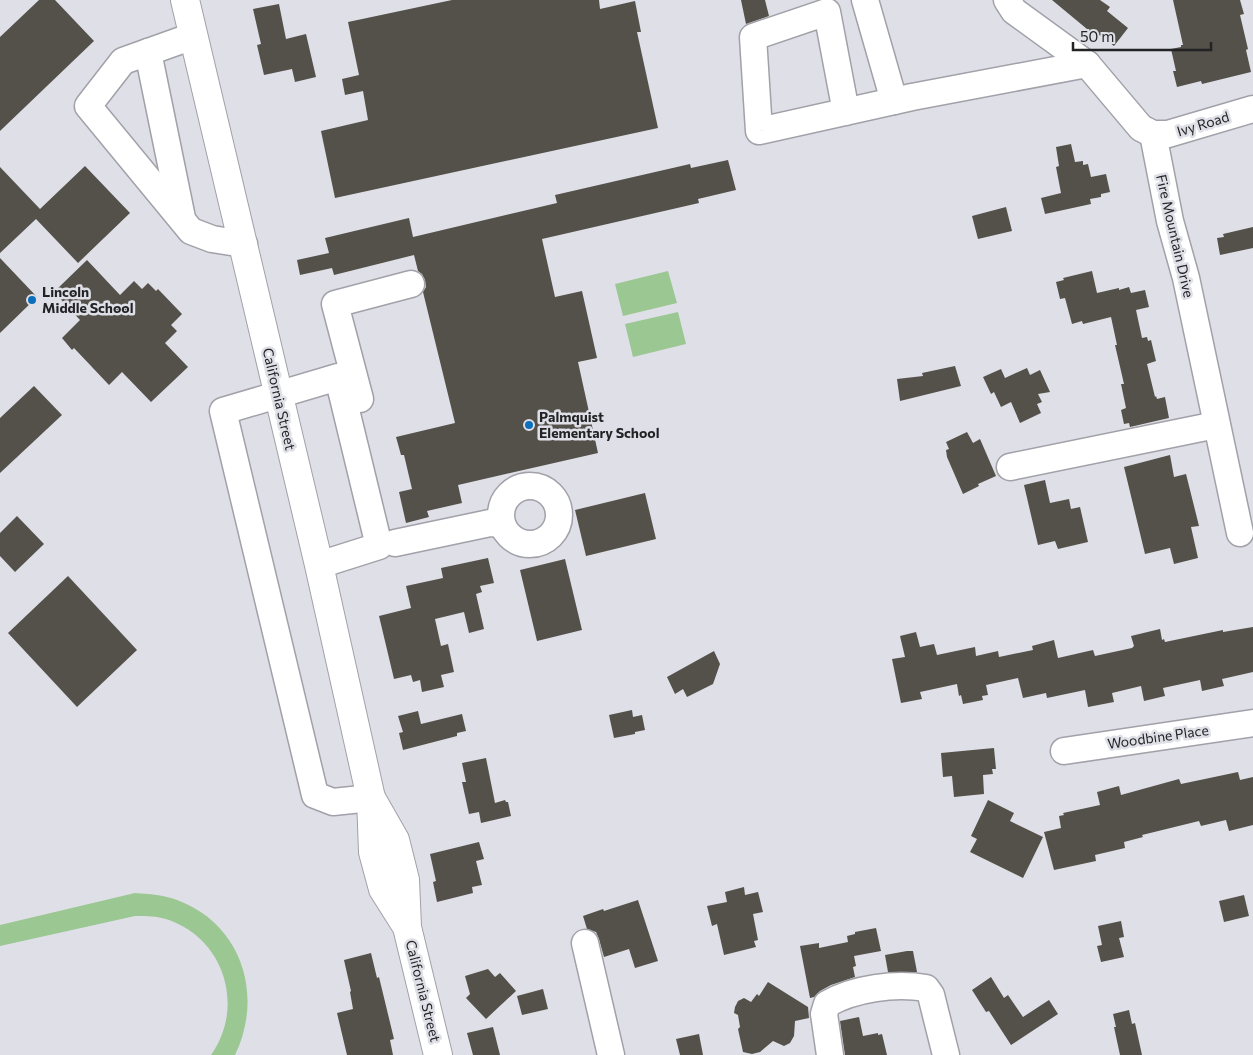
<svg xmlns="http://www.w3.org/2000/svg" width="1253" height="1055" viewBox="0 0 1253 1055" font-family="Commissioner,sans-serif">
	<style>
		.green { fill: #9bc793 }
		.building { fill: #54504a }
		.lines { fill: none; stroke-linecap: round; stroke-linejoin: round }
		.minor-casing { stroke: #a2a1a9; stroke-width: 29 }
		.major-casing { stroke: #a2a1a9; stroke-width: 30 }
		.minor { stroke: #fff; stroke-width: 26 }
		.major { stroke: #fff; stroke-width: 28 }
		.poi-dot { fill: #0c6fbb; stroke: #dfdfe7; stroke-width: 2 }
		.labels { text-anchor: middle; stroke-width: 5; stroke-linejoin: round; paint-order: stroke }
		.street-label { font-size: 14px; fill: #232326; stroke: #dfdfe7 }
		.poi-label { font-size: 14px; font-weight: bold; fill: #232326; stroke: #dfdfe7; text-anchor: start }
	</style>
	<rect width="100%" height="100%" fill="#dfdfe7"/>
	<g class="green">
		<path d="M668 271 677 303 623 316 615 284Z"/>
		<path d="M678 312 686 344 633 357 625 324Z"/>
		<path d="M135 893C149 894 164 895 177 900 242 924 264 995 235 1055H211C245 1007 225 940 169 920 158 916 147 916 135 916L0 946V925Z"/>
	</g>
	<g class="building">
		<path d="M39 0H55L94 41 0 131V37Z"/>
		<path d="M452 0H599L600 9 635 1 641 32H637L658 128 335 198 321 131 368 120 363 91 345 95 342 79 359 75 348 22Z"/>
		<path d="M741 0H765L769 16 746 24Z"/>
		<path d="M1052 0H1100L1110 7 1107 11 1128 28 1114 46 1100 35 1099 36 1094 33 1093 34Z"/>
		<path d="M1173 0H1240L1244 14 1240 15 1248 49 1246 50 1251 72 1202 84 1201 81 1177 87 1173 71H1176L1171 49 1181 47V45H1183Z"/>
		<path d="M279 4 286 39 306 34 316 77 295 82 292 69 264 75 257 45 261 44 253 9Z"/>
		<path d="M1071 144 1075 162 1083 161V165L1088 164 1091 177 1106 174 1110 192 1101 194V197L1090 199 1091 204 1045 214 1041 198 1061 193 1056 167 1059 166 1056 147Z"/>
		<path d="M728 160 736 190 698 199 699 203 542 239 555 297 582 291 597 358 578 362 598 453 458 485 462 503 427 511 429 517 406 523 399 492 412 489 404 455H401L396 437 455 423 423 292 426 287 425 280 422 274 418 271 414 255 334 275 332 268 300 275 297 260 329 253 325 238 409 218 413 237 557 203 555 195 690 164 691 168Z"/>
		<path d="M85 166 130 213 78 263 36 219 0 253V167L40 209Z"/>
		<path d="M1006 207 1012 231 978 239 972 216Z"/>
		<path d="M1253 227V248L1220 255 1217 238 1224 237 1223 234Z"/>
		<path d="M0 258 37 297 0 333Z"/>
		<path d="M87 260 120 295 134 281 142 289 148 283 156 291 158 289 182 314 171 325 177 331 165 343 188 367 151 402 122 372 109 385 74 348 72 350 62 338 80 320 54 292Z"/>
		<path d="M1092 271 1097 293 1119 288V290L1129 287 1131 293 1145 290 1149 307 1136 310 1142 338 1147 337 1148 341 1151 340 1156 361 1147 364 1155 397 1156 396 1157 399 1165 397 1169 418 1130 427 1129 423 1124 424 1121 410 1126 408 1121 384H1124L1115 345H1117L1111 317 1083 324 1082 321 1072 324 1065 298 1060 299 1056 282 1064 280 1063 278Z"/>
		<path d="M955 366 961 386 900 401 897 379 923 376 922 373Z"/>
		<path d="M1027 368 1030 375 1040 370 1050 392 1038 394 1042 402 1037 404 1041 413 1020 423 1011 402 1001 407 994 392 991 394 983 377 1001 369 1005 378Z"/>
		<path d="M34 386 62 415 0 473V418Z"/>
		<path d="M967 432 973 443 980 439 996 476 978 484 979 486 963 494 947 457 946 450 949 449 946 442Z"/>
		<path d="M1170 455 1174 477 1186 474 1199 526 1191 527 1198 558 1174 564 1170 548 1145 554 1124 467Z"/>
		<path d="M1045 480 1050 503 1069 499 1071 509 1080 507 1088 542 1058 549 1055 541 1038 545 1024 485Z"/>
		<path d="M645 493 656 539 586 556 575 510Z"/>
		<path d="M17 516 44 544 15 572 0 556V533Z"/>
		<path d="M488 558 494 583 480 586 482 592 476 594 484 629 469 633 464 612 435 619 441 646 448 644 454 672 441 675 444 687 422 692 420 680 413 682 411 675 394 679 379 616 411 608 406 586 443 578 441 568Z"/>
		<path d="M565 559 582 630 537 641 520 570Z"/>
		<path d="M68 576 137 650 77 707 8 633Z"/>
		<path d="M1253 627V672L1222 679 1224 686 1202 691 1200 680 1163 688 1165 696 1144 701 1141 686 1112 693 1114 702 1088 707 1085 690 1047 698 1046 693 1023 698 1018 678 986 685 988 695 982 696 983 700 963 704 961 695 959 696 957 684 920 692 922 699 901 703 892 659 905 657 900 636 916 632 920 647 934 644 937 655 975 647 976 656 998 651 999 657 1033 650 1032 646 1054 640 1058 658 1093 650 1095 656 1132 648 1134 646 1131 636 1160 629 1162 640 1164 639 1165 642 1223 630V632Z"/>
		<path d="M714 651 720 664 713 684 687 697 683 689 675 694 667 677Z"/>
		<path d="M632 710 633 717 642 715 645 730 635 732V734L614 738 609 715Z"/>
		<path d="M418 711 421 724 462 714 466 731 457 733V736L403 750 399 733 403 732 398 716Z"/>
		<path d="M994 748 996 769H992L993 774 983 775 984 794 954 797 952 776 943 777 941 753Z"/>
		<path d="M486 758 495 803 505 800 506 802H508L511 816 481 823 479 812 469 814 462 782H466L462 763Z"/>
		<path d="M1238 772 1240 780 1253 777V825L1229 831 1226 820 1201 826 1199 821 1142 835 1143 837 1124 842 1125 848 1095 855 1096 861 1054 870 1044 832 1061 828 1059 816 1064 815 1063 813 1100 805 1097 792 1119 786 1121 795 1179 779 1181 784Z"/>
		<path d="M988 800 1014 813 1010 821 1043 837 1023 878 970 852 977 839 971 836Z"/>
		<path d="M479 842 484 859 476 861 482 885 472 887 473 893 437 902 433 882 436 881 430 854Z"/>
		<path d="M744 887 745 895 758 892 763 912 753 914 758 940 754 941 756 947 724 955 717 924 712 926 707 906 727 902 725 892Z"/>
		<path d="M1244 895 1249 916 1224 922 1219 901Z"/>
		<path d="M638 900 658 961 635 968 629 949 604 957 599 939 596 932 587 929 583 916 603 909 604 911Z"/>
		<path d="M1121 921 1124 937 1119 938 1124 957 1101 962 1097 946 1102 945 1098 926Z"/>
		<path d="M876 928 881 951 854 956 856 966 853 967 855 977 831 985 820 991 814 997 810 998 800 946 819 943V948L848 942 847 936 855 934V932Z"/>
		<path d="M907 951H913L917 972H888L885 955Z"/>
		<path d="M371 953 377 978 379 977 394 1039 390 1040 393 1055H347L337 1013 353 1009 350 992 351 991 344 960Z"/>
		<path d="M488 969 495 977 500 973 516 991 486 1019 466 998 470 994 465 976Z"/>
		<path d="M991 977 1004 998 1008 995 1023 1017 1049 1000 1058 1014 1011 1045 989 1011 986 1012 972 990Z"/>
		<path d="M768 982 808 1007 809 1018 795 1021 794 1036 790 1043 784 1046 773 1041 760 1052 752 1054 743 1052 738 1029 740 1027 738 1015 734 1013 735 1007 738 1001 744 998 751 1002 757 994 759 996Z"/>
		<path d="M543 989 548 1009 522 1015 517 996Z"/>
		<path d="M1129 1010 1132 1024 1135 1023 1142 1055H1120L1114 1027H1116L1113 1014Z"/>
		<path d="M859 1017 863 1036 878 1033V1035L882 1034 887 1055H845L840 1021Z"/>
		<path d="M493 1027 500 1055H473L467 1033Z"/>
		<path d="M699 1034 703 1055H680L676 1039Z"/>
	</g>
	<g class="lines">
		<defs>
			<g id="minor">
				<path d="M865 0 894 101"/>
				<path d="M1007 0 1014 11 1087 64 1141 128 1153 134H1168L1253 109"/>
				<path d="M193 36 123 61 88 106 191 231 212 239 244 244"/>
				<path d="M148 52 182 218"/>
				<path d="M846 112 827 12 753 37 759 131 912 97 1087 64"/>
				<path d="M1153 134 1170 221 1186 278 1240 533"/>
				<path d="M360 399 335 304 411 284"/>
				<path d="M1010 467 1216 425"/>
				<circle cx="530" cy="515" r="29"/>
				<path d="M395 543 490 523 502 524"/>
				<path d="M319 565 379 546 338 377 223 411 315 795 333 802 371 798"/>
				<path d="M1064 751 1253 723"/>
				<path d="M585 943 611 1055"/>
				<path d="M830 1055 824 1014 827 1004C855 988 895 983 926 988L931 995 946 1055"/>
			</g>
			<g id="major">
				<path d="M185 0 319 565 371 798"/>
				<path d="M407 927 383 889 373 852 371 798 395 840 405 880 407 927 438 1055"/>
			</g>
		</defs>
		<use href="#minor" class="minor-casing"/>
		<use href="#major" class="major-casing"/>
		<use href="#minor" class="minor"/>
		<use href="#major" class="major"/>
	</g>
	<g class="poi-dot">
		<circle cx="32" cy="300" r="5"/>
		<circle cx="529" cy="425" r="5"/>
	</g>
	<g class="labels">
		<g class="street-label">
			<text transform="translate(1203 124) rotate(-17)" y="5">Ivy Road</text>
			<text transform="translate(1175 236) rotate(77)" y="5">Fire Mountain Drive</text>
			<text transform="translate(279 399) rotate(77)" y="5">California Street</text>
			<text transform="translate(1158 737) rotate(-8)" y="5">Woodbine Place</text>
			<text transform="translate(423 991) rotate(76)" y="5">California Street</text>
		</g>
		<g class="poi-label">
			<text x="42" y="297">Lincoln<tspan x="42" dy="16">Middle School</tspan></text>
			<text x="539" y="422">Palmquist<tspan x="539" dy="16">Elementary School</tspan></text>
		</g>
	</g>
	<path d="M1073 42v8h138v-8" fill="none" stroke="#232326" stroke-width="2.5"/>
	<text x="1080" y="42" font-size="15" fill="#232326" stroke="#dfdfe7" stroke-width="4" paint-order="stroke">50 m</text>
</svg>
